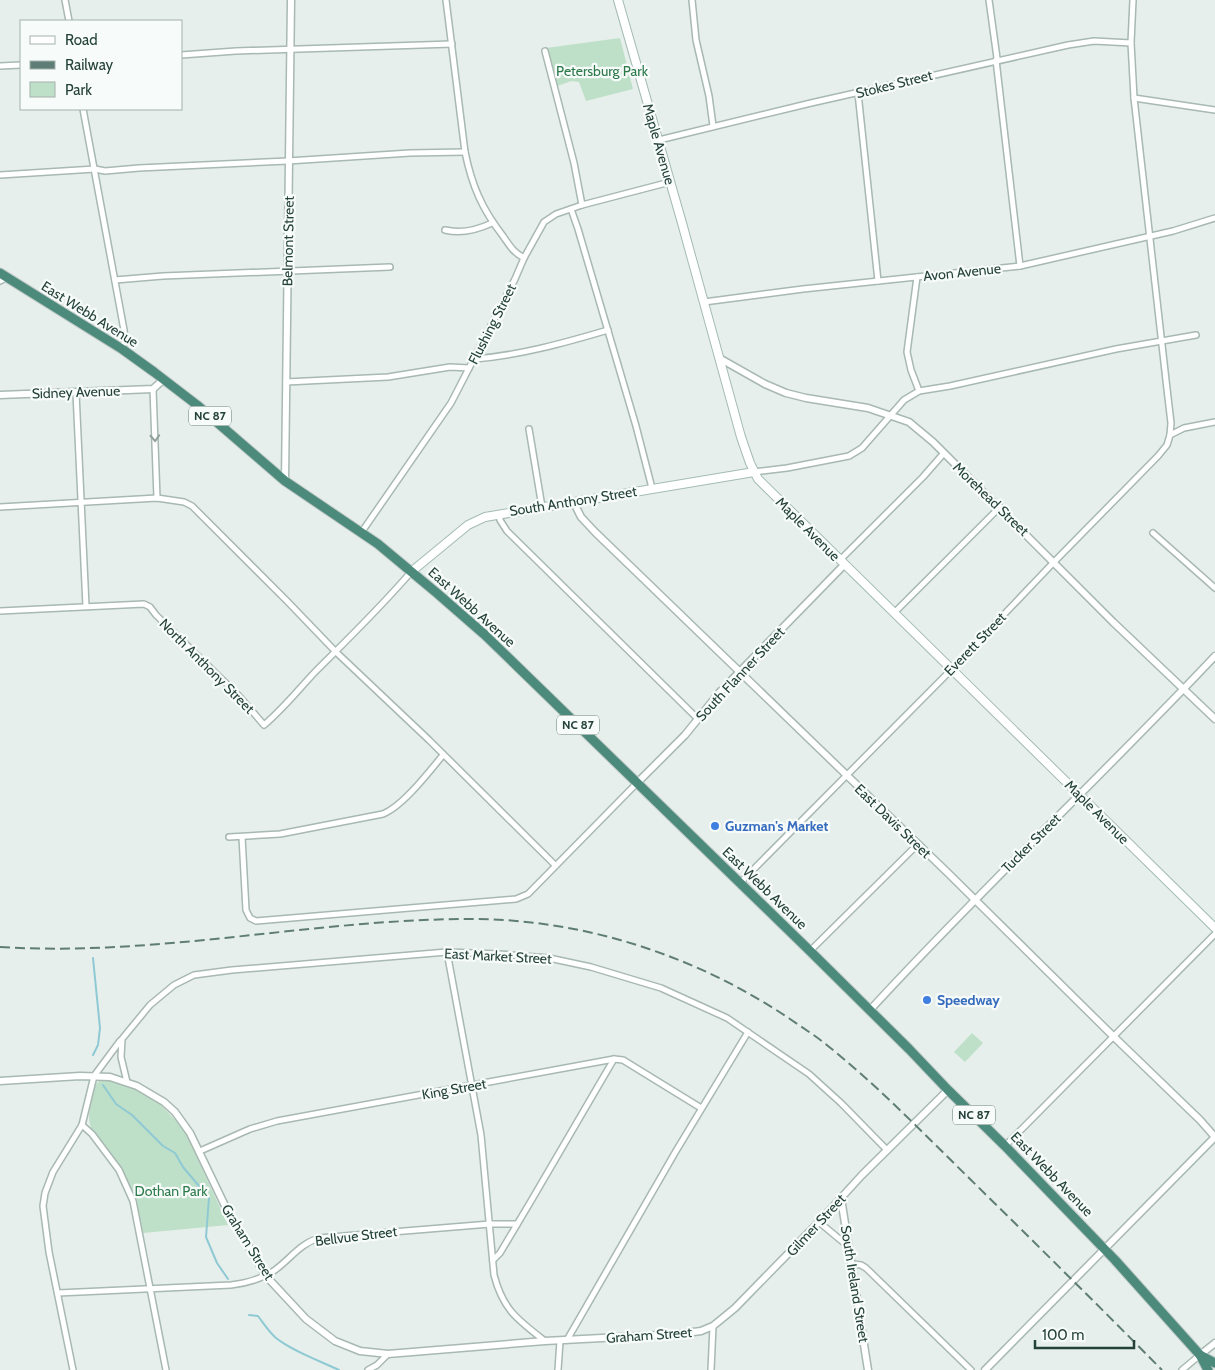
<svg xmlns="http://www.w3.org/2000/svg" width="1215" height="1370" viewBox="0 0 1215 1370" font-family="Cabin,sans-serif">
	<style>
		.green { fill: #bfe0c8 }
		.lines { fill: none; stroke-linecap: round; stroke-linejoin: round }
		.stream { stroke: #8ec9d4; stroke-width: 2 }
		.minor-casing { stroke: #a8b8b2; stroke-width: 8 }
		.tertiary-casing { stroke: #a8b8b2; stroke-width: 9 }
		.secondary-casing { stroke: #a4bbb3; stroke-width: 10 }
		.trunk-casing { stroke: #c2cac8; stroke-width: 11 }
		.minor { stroke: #fff; stroke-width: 5 }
		.tertiary { stroke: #fff; stroke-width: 6 }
		.secondary { stroke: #fff; stroke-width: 8 }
		.trunk { stroke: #4c8a7c; stroke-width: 9 }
		.rail { stroke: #5f7d75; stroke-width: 2; stroke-dasharray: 10 5; stroke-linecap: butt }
		.oneway { stroke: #92a09c }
		.shop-dot { fill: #3f7fe0; stroke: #f7fbf9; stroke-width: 2 }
		.labels { text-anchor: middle; stroke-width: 4.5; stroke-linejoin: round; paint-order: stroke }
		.shield { fill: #f7fbf9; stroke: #637a73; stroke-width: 1 }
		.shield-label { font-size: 12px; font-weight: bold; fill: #24423a }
		.park-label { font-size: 14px; fill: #2d7a4b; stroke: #f7fbf9 }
		.street-label { font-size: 14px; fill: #24423a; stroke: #f7fbf9 }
		.shop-label { font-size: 14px; font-weight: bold; fill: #366cbe; stroke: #f7fbf9; text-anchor: start }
	</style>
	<rect width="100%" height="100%" fill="#e6efeb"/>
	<g class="green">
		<path d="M620 38 633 89 586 101 579 82 571 81 555 87 546 48Z"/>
		<path d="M972 1033 983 1043 965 1062 954 1052Z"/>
		<path d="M102 1079 126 1085 156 1100 184 1129 228 1225 143 1233 136 1203 122 1172 91 1128C86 1113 92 1098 96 1084Z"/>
	</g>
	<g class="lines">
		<g class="stream">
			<path d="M93 1055 98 1045 100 1028 93 958"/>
			<path d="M103 1085 116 1104 132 1115 163 1146 175 1153 183 1167 209 1198 206 1237 217 1263 228 1279"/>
			<path d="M249 1315 258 1316C264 1324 269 1332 276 1338 294 1352 318 1360 339 1370"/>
		</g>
		<defs>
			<g id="minor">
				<path d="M65 0 69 21"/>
				<path d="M446 0 465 152C472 186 482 209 503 236 510 246 513 252 524 258"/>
				<path d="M692 0 696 40 709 96 713 126"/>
				<path d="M989 0 997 58 996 60 1020 266"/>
				<path d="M1133 0 1131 43 1134 98 1167 389 1171 423 1170 435"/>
				<path d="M545 51 574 163 582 205"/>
				<path d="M181 55 236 51 452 44"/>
				<path d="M0 66 21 65"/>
				<path d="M858 93 878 281"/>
				<path d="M1134 98 1215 110"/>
				<path d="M83 109 124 330 125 340 122 349"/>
				<path d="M659 140 811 103 1068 45 1094 41 1131 43"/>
				<path d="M0 175 95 169 105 171 139 168 288 161 410 153 465 152"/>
				<path d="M571 209 578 229 636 426 652 488"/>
				<path d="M445 230C461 234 477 230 492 223"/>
				<path d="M917 277 907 352 911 370 919 391"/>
				<path d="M115 280 163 276 390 267"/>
				<path d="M0 281 7 277"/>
				<path d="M704 302 803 289 1020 266 1173 231 1215 218"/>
				<path d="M475 359C521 355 564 343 608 330"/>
				<path d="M286 382 388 377 450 367 469 368"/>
				<path d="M153 389 157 498"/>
				<path d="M76 393 86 606"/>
				<path d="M529 429 542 507"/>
				<path d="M754 472 787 468 849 456 862 448 904 400 919 391 950 386 1116 349 1196 335"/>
				<path d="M0 507 157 498 184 502 192 506 287 601 336 652 429 740 555 865"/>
				<path d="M499 514 500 520 507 531 698 719"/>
				<path d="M361 533 451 403 515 279 524 258 544 222 556 214 582 205 670 182"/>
				<path d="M1153 533 1215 588"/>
				<path d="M840 560 923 477 944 453"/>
				<path d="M0 611 144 604 150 607 156 615 239 696 264 725C283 709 298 690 315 672 348 639 381 607 411 572"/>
				<path d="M895 612 1000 507"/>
				<path d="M229 837 280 834 383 814C403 806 429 772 443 755"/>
				<path d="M242 837 246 910 250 918 256 921 516 899 528 894 637 783"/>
				<path d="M740 883 951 670 1054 562 1158 456 1167 445 1170 435 1184 428 1215 422"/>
				<path d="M810 951 917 845"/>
				<path d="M447 952 481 1135 494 1275C503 1310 518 1320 545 1341"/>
				<path d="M127 1082 121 1057 122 1039 150 1005 174 985 194 975 232 970 447 952 499 954 549 958 591 967 661 988 727 1018 809 1074 841 1103 887 1150"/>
				<path d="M82 1125 92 1134 119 1170 133 1201 166 1370"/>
				<path d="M1005 1146 1215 934"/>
				<path d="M200 1151 250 1129 277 1121 614 1059 623 1060 701 1108"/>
				<path d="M819 1222 849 1247"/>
				<path d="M493 1260 500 1253 531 1201 614 1059"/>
				<path d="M853 1264 861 1265 866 1268 971 1370"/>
				<path d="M58 1293 231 1285C247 1283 262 1279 275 1270 290 1259 301 1243 319 1238L490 1224H517"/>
				<path d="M567 1340 676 1151 748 1032"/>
				<path d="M73 1370 49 1252 43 1206 45 1193 53 1172 82 1125 94 1076 120 1041"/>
				<path d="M368 1370 377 1365 388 1354"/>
				<path d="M558 1370 560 1341"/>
				<path d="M711 1370 713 1326"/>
				<path d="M1182 1370 1200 1355"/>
			</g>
			<g id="tertiary">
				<path d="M719 358 765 384 786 393 806 398 868 408 909 422 933 442 1113 622 1215 719"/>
				<path d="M0 395 153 389 164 379"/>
				<path d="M285 481 291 0"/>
				<path d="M574 503 581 517 595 532 949 874 1113 1036 1200 1120 1215 1137"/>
				<path d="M637 783 685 735 719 693 844 565"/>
				<path d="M870 1010C981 889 1102 776 1215 656"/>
				<path d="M0 1081 80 1076 110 1077 137 1086 164 1102 175 1112 190 1133 227 1210 266 1276 306 1319 335 1341 360 1351 388 1354 545 1341 678 1334 701 1331 713 1326 735 1308 819 1222 862 1175 948 1090"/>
				<path d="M841 1198 868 1370"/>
				<path d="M1200 1355 1215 1343"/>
				<path d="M985 1370 1215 1137"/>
			</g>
			<g id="secondary">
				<path d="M618 0 682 223 741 437 750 463 758 479 1215 928"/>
				<path d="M411 572 468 525 485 517 754 472"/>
			</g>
			<g id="trunk">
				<path d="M0 273 122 349 154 372 197 405 285 481 378 544 438 594 485 635 810 951 909 1049 948 1090 1005 1146 1115 1260 1200 1355 1208 1370"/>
				<path d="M1200 1355 1215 1363"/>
			</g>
		</defs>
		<use href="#minor" class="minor-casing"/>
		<use href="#tertiary" class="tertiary-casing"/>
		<use href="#secondary" class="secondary-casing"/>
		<use href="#trunk" class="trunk-casing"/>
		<use href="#minor" class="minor"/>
		<use href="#tertiary" class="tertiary"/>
		<use href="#secondary" class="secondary"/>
		<use href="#trunk" class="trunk"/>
		<path class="rail" d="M0 947C158 957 314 919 471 919 584 919 697 956 790 1019 803 1028 816 1036 828 1046 878 1086 923 1133 969 1178 1034 1242 1098 1305 1162 1370"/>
	</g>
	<defs><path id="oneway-chevron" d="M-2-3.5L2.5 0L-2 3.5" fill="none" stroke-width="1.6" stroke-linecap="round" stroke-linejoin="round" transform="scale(1.25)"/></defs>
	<use class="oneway" href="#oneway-chevron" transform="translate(155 438) rotate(87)"/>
	<g class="shop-dot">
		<circle cx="715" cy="826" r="5"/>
		<circle cx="927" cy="1000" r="5"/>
	</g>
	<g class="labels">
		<g class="shield">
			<rect x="189" y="406.5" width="42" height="19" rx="4"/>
			<rect x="557" y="715.5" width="42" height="19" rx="4"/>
			<rect x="953" y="1105.5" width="42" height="19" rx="4"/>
		</g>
		<g class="shield-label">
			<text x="210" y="420">NC 87</text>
			<text x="578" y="729">NC 87</text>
			<text x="974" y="1119">NC 87</text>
		</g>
		<g class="park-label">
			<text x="602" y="76">Petersburg Park</text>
			<text x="171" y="1196">Dothan Park</text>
		</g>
		<g class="street-label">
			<text transform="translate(894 84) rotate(-14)" y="5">Stokes Street</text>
			<text transform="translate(659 144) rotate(74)" y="5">Maple Avenue</text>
			<text transform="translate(288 241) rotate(-89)" y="5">Belmont Street</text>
			<text transform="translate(962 272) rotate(-6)" y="5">Avon Avenue</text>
			<text transform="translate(90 314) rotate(32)" y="5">East Webb Avenue</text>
			<text transform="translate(492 324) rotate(-63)" y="5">Flushing Street</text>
			<text transform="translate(76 392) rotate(-2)" y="5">Sidney Avenue</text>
			<text transform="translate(991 499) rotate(44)" y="5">Morehead Street</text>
			<text transform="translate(573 501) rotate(-9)" y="5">South Anthony Street</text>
			<text transform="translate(808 529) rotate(45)" y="5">Maple Avenue</text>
			<text transform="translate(472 607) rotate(42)" y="5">East Webb Avenue</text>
			<text transform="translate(975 644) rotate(-46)" y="5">Everett Street</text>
			<text transform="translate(207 666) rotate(45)" y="5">North Anthony Street</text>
			<text transform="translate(740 674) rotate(-47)" y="5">South Flanner Street</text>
			<text transform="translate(1097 812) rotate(45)" y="5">Maple Avenue</text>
			<text transform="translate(893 821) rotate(44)" y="5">East Davis Street</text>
			<text transform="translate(1031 843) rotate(-45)" y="5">Tucker Street</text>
			<text transform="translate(765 888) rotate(44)" y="5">East Webb Avenue</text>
			<text transform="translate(498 956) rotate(3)" y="5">East Market Street</text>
			<text transform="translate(454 1089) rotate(-10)" y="5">King Street</text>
			<text transform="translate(1052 1174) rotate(46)" y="5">East Webb Avenue</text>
			<text transform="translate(816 1225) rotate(-47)" y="5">Gilmer Street</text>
			<text transform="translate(356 1236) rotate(-7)" y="5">Bellvue Street</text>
			<text transform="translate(248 1242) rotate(58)" y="5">Graham Street</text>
			<text transform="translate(855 1284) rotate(81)" y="5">South Ireland Street</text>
			<text transform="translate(649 1335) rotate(-4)" y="5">Graham Street</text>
		</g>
		<g class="shop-label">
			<text x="725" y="831">Guzman's Market</text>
			<text x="937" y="1005">Speedway</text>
		</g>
	</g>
	<rect x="20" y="20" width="162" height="90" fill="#f7fbf9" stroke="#a3b1ad"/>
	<rect x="30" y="36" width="25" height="8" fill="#ffffff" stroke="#a3b1ad"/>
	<text x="65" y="45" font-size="15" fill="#24423a">Road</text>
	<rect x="30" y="61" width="25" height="8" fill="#5f7d75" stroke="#a3b1ad"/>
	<text x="65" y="70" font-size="15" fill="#24423a">Railway</text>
	<rect x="30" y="82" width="25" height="15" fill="#bfe0c8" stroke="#a3b1ad"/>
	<text x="65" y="95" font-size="15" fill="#24423a">Park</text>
	<path d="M1035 1340v8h99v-8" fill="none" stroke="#24423a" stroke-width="2.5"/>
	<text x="1042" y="1340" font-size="15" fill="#24423a" stroke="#f7fbf9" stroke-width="4" paint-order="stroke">100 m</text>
</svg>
